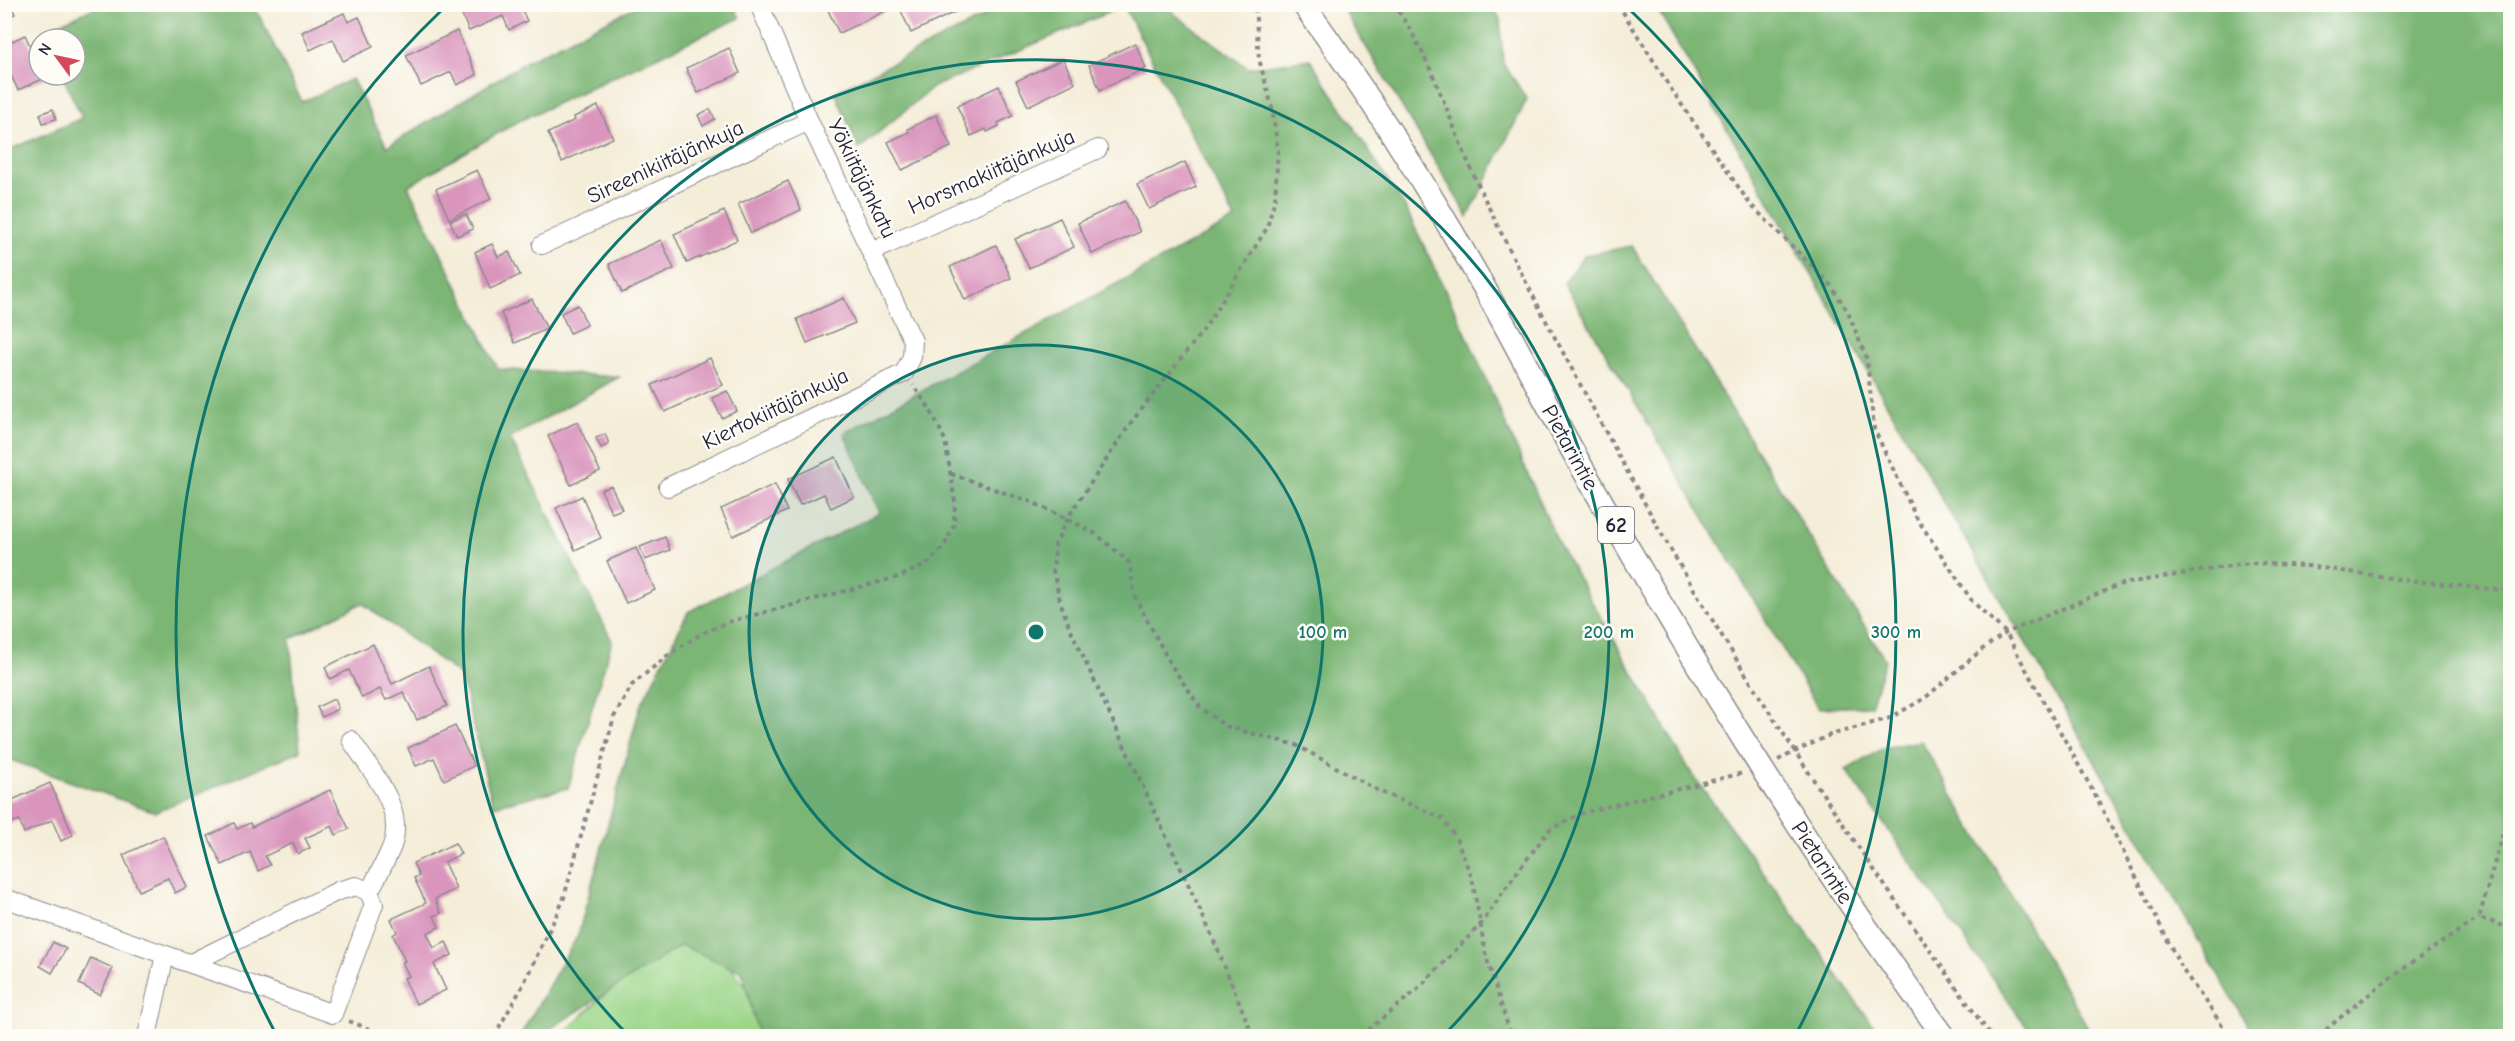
<svg xmlns="http://www.w3.org/2000/svg" width="2515" height="1041" viewBox="0 0 2515 1041" font-family="'Comic Neue',sans-serif">
	<style>
		.green { fill: #9ad588; stroke: #5e7c62; stroke-width: 1.5 }
		.forest { fill: #7bb674; stroke: #4e6c58; stroke-width: 1.5 }
		.building { fill: #da95bd }
		.lines { fill: none; stroke-linecap: round; stroke-linejoin: round }
		.minor-casing { stroke: #8b888a; stroke-width: 20 }
		.major-casing { stroke: #8b888a; stroke-width: 25 }
		.path { stroke: #8b888a; stroke-width: 4; stroke-dasharray: 4.5 4.5; stroke-linecap: butt }
		.minor { stroke: #fff; stroke-width: 18 }
		.major { stroke: #fff; stroke-width: 22 }
		.ring { fill: none; stroke: #0f766e; stroke-width: 3 }
		.labels { text-anchor: middle; stroke-width: 5; stroke-linejoin: round; paint-order: stroke }
		.shield { fill: #fdfcf7; stroke: #646373; stroke-width: 1.5 }
		.shield-label { font-size: 21px; font-weight: bold; fill: #22223b }
		.street-label { font-size: 22px; fill: #22223b; stroke: #fdfcf7 }
		.centre { fill: #0f766e; stroke: #fdfcf7; stroke-width: 3 }
		.ring-label { font-size: 18px; text-anchor: middle; font-weight: bold; fill: #0f766e; stroke: #fdfcf7; stroke-width: 5; stroke-linejoin: round; paint-order: stroke }
	</style>
	<rect width="100%" height="100%" fill="#fdfcf7"/>
	<filter id="ink" filterUnits="userSpaceOnUse"><feTurbulence type="fractalNoise" baseFrequency=".0167" numOctaves="2"/><feDisplacementMap in="SourceGraphic" scale="12" xChannelSelector="R" yChannelSelector="G"/><feConvolveMatrix kernelMatrix="1 2 1 2 8 2 1 2 1" color-interpolation-filters="sRGB"/></filter>
	<filter id="wash" filterUnits="userSpaceOnUse"><feTurbulence type="fractalNoise" baseFrequency=".008" numOctaves="4" result="noise"/><feDisplacementMap in="SourceGraphic" scale="24" xChannelSelector="R" yChannelSelector="G"/><feGaussianBlur stdDeviation="1.35" result="paint"/><feColorMatrix in="noise" values="0 0 0 0 0 0 0 0 0 0 0 0 0 0 0 0 0 1.4 0 .05"/><feComposite in="paint" operator="in"/></filter>
	<g filter="url(#wash)">
		<rect width="100%" height="100%" fill="#f4edd8"/>
		<path class="green" d="M676 926 701 930 785 1036H561Z"/>
		<g class="forest">
			<path d="M103 4 254 5 302 102 352 79 387 147 527 61 639 5H733L740 18 517 122 408 186 498 369 619 377 510 438 612 641 568 788 493 806 461 676 362 603 290 639 300 751 155 812 5 758V152L82 118 62 75H75V39H46L43 31Z"/>
			<path d="M992 5H1168L1176 15 1248 68 1310 59 1405 207 1463 327 1560 547 1690 771 1881 1036H759L742 972 681 945 539 1036H520L578 935 640 707 688 612 879 513 844 433 1235 219 1124 6 933 87 859 149 835 92 982 18Z"/>
			<path d="M1341 5H1492L1500 19 1503 63 1527 99 1468 217Z"/>
			<path d="M1655 5H2510V1036H2254Z"/>
			<path d="M1632 246 1885 660 1871 706 1818 708 1564 283 1585 255Z"/>
			<path d="M1921 741 2093 1036H2033L1846 770 1884 748Z"/>
		</g>
		<g id="blocks">
			<g class="building">
				<path d="M4 4H10L15 14 4 19Z"/>
				<path d="M457 4H519L527 21 509 30 503 16 469 31Z"/>
				<path d="M836 4H885L888 10 839 33 827 8Z"/>
				<path d="M898 4H964L965 7 911 33Z"/>
				<path d="M344 13 348 22 359 17 373 47 343 61 333 39 310 50 302 32Z"/>
				<path d="M457 31 477 75 457 85 451 72 421 86 406 55Z"/>
				<path d="M25 35 39 65V75H44L45 78 18 90 7 67 4 69V45Z"/>
				<path d="M1135 43 1146 68 1100 90 1089 65Z"/>
				<path d="M729 48 740 73 698 93 686 68Z"/>
				<path d="M1063 59 1075 83 1028 106 1016 81Z"/>
				<path d="M999 86 1013 116 998 123 999 126 987 132 986 129 971 136 957 106Z"/>
				<path d="M598 106 613 138 562 162 548 133 575 120 574 117Z"/>
				<path d="M53 109 56 119 43 123 40 114Z"/>
				<path d="M710 109 715 119 703 126 698 115Z"/>
				<path d="M936 115 951 147 902 170 888 142 909 132 908 129Z"/>
				<path d="M1185 162 1196 187 1149 209 1137 184Z"/>
				<path d="M477 170 491 199 449 219 436 189Z"/>
				<path d="M788 181 801 210 751 233 738 204Z"/>
				<path d="M1125 201 1140 232 1092 254 1078 223Z"/>
				<path d="M724 211 737 240 687 263 674 234Z"/>
				<path d="M466 214 473 229 457 236 450 221Z"/>
				<path d="M1060 218 1074 247 1029 268 1015 239Z"/>
				<path d="M661 240 674 269 622 293 609 264Z"/>
				<path d="M492 244 498 257 509 252 520 275 490 289 475 252Z"/>
				<path d="M996 245 1011 278 965 300 950 267Z"/>
				<path d="M844 298 855 323 807 343 797 319Z"/>
				<path d="M532 299 547 329 515 343 501 313Z"/>
				<path d="M578 305 587 325 570 333 561 313Z"/>
				<path d="M710 358 723 385 665 412 652 385Z"/>
				<path d="M727 391 737 411 722 418 712 398Z"/>
				<path d="M577 422 600 471 571 485 548 436Z"/>
				<path d="M605 434 609 444 601 448 596 438Z"/>
				<path d="M836 457 854 497 831 508 824 494 800 505 788 479Z"/>
				<path d="M775 484 787 511 733 536 721 509Z"/>
				<path d="M611 486 622 509 612 513 601 490Z"/>
				<path d="M582 496 601 538 575 550 556 508Z"/>
				<path d="M665 537 670 550 645 560 640 547Z"/>
				<path d="M636 548 655 590 626 603 607 561Z"/>
				<path d="M373 644 392 684 429 666 447 706 417 720 403 692 386 700 380 689 362 698 349 670 330 679 325 667Z"/>
				<path d="M334 699 338 709 322 717 317 707Z"/>
				<path d="M455 726 474 766 444 780 434 758 416 766 408 748Z"/>
				<path d="M50 783 73 835 61 841 52 820 24 833 19 820 6 825 4 788 10 801Z"/>
				<path d="M330 790 349 829 336 835 332 826 305 838 310 848 298 854 293 843 265 856 270 865 258 871 250 852 222 865 208 836 234 823 237 829 250 823 252 827Z"/>
				<path d="M163 836 187 887 175 893 168 878 139 891 123 855Z"/>
				<path d="M455 843 461 854 444 862 456 889 435 899 441 913 434 916 439 927 427 933 434 948 446 942 452 955 434 964 446 990 416 1004 404 978 409 976 402 962 405 961 393 935 397 932 391 919 426 903 414 878 419 876 413 863Z"/>
				<path d="M53 942 66 949 52 973 40 966Z"/>
				<path d="M91 958 113 968 100 995 79 984Z"/>
			</g>
		</g>
	</g>
	<g filter="url(#ink)">
		<use href="#blocks" fill-opacity="0" stroke="#8b888a" stroke-width="1.5"/>
		<g class="lines">
			<defs>
				<g id="minor">
					<path d="M542 245 809 121"/>
					<path d="M871 252 1098 149"/>
					<path d="M668 487 904 373 912 357 913 341 809 121 759 4"/>
					<path d="M4 898 333 1014 374 904 369 892C377 877 386 861 392 846 406 808 370 770 351 740"/>
					<path d="M191 963 338 891 356 886 369 892"/>
					<path d="M147 1036 165 955"/>
				</g>
				<path id="major" d="M1303 4C1368 93 1427 186 1481 282 1515 342 1546 404 1580 464 1692 661 1810 855 1944 1036"/>
			</defs>
			<use href="#minor" class="minor-casing"/>
			<use href="#major" class="major-casing"/>
			<g class="path">
				<path d="M1238 4 1255 6 1263 4"/>
				<path d="M1393 4C1431 54 1449 121 1475 178 1499 230 1526 283 1553 334 1592 406 1630 478 1671 550 1768 718 1878 879 1991 1036"/>
				<path d="M1618 4 1673 92 1750 204 1829 283 1848 312 1867 360 1874 429 1916 517 1972 601 2006 633 2095 795 2182 969 2230 1036"/>
				<path d="M951 474 1034 503 1067 519 1096 534 1129 562 1136 599 1171 665 1200 707 1225 726 1296 745 1379 791 1442 818 1456 838 1472 878 1486 956 1511 1036"/>
				<path d="M1778 760 1830 735 1890 718 1925 698 1985 647 2006 633 2121 584 2249 563 2308 566 2406 580 2510 591"/>
				<path d="M2510 808 2479 918 2510 928"/>
				<path d="M349 1021 387 1036"/>
				<path d="M494 1036 521 989 563 901 614 717 632 685 667 656 699 635 728 622 898 577 926 565 944 547 954 525 955 502 945 440 930 409 913 385"/>
				<path d="M1253 1036 1212 936 1069 626 1061 604 1053 571 1055 545 1067 519 1130 424 1205 328 1267 228 1275 198 1278 150 1272 107 1259 59 1255 6"/>
				<path d="M1361 1036 1418 989 1482 923 1509 883 1549 830 1582 813 1743 773"/>
				<path d="M2319 1036C2369 991 2423 954 2479 918"/>
			</g>
			<use href="#minor" class="minor"/>
			<use href="#major" class="major"/>
		</g>
	</g>
	<circle cx="1036" cy="632" r="287" fill="#0f766e" fill-opacity=".12"/>
	<g class="ring">
		<circle cx="1036" cy="632" r="287"/>
		<path d="M627 1034A573 573 0 1 1 1445 1034"/>
		<path d="M277 1036A860 860 0 0 1 444 8M1628 8A860 860 0 0 1 1795 1036"/>
	</g>
	<g class="labels">
		<rect class="shield" x="1598" y="507" width="36" height="36" rx="4.5"/>
		<g class="shield-label">
			<text x="1616" y="532">62</text>
		</g>
		<g class="street-label">
			<text transform="translate(665 161) rotate(-25)" y="8">Sireenikiitäjänkuja</text>
			<text transform="translate(991 171) rotate(-24)" y="8">Horsmakiitäjänkuja</text>
			<text transform="translate(863 178) rotate(64)" y="8">Yökiitäjänkatu</text>
			<text transform="translate(775 408) rotate(-26)" y="8">Kiertokiitäjänkuja</text>
			<text transform="translate(1571 447) rotate(61)" y="8">Pietarintie</text>
			<text transform="translate(1823 862) rotate(57)" y="8">Pietarintie</text>
		</g>
	</g>
	<circle cx="1036" cy="632" r="9" class="centre"/>
	<g class="ring-label">
		<text x="1323" y="638">100 m</text>
		<text x="1609" y="638">200 m</text>
		<text x="1896" y="638">300 m</text>
	</g>
	<rect width="2515" height="1041" fill="none" stroke="#fdfcf7" stroke-width="24"/>
	<g transform="translate(57 57) rotate(303)"><circle r="28" fill="#fdfcf7" stroke="#a5a5ac" stroke-width="1.5"/>
	<path d="M0-4.5L10 22L0 15L-10 22Z" fill="#d1495b"/>
	<text y="-9" font-size="16" font-weight="bold" text-anchor="middle" fill="#22223b">N</text>
	</g>
</svg>
